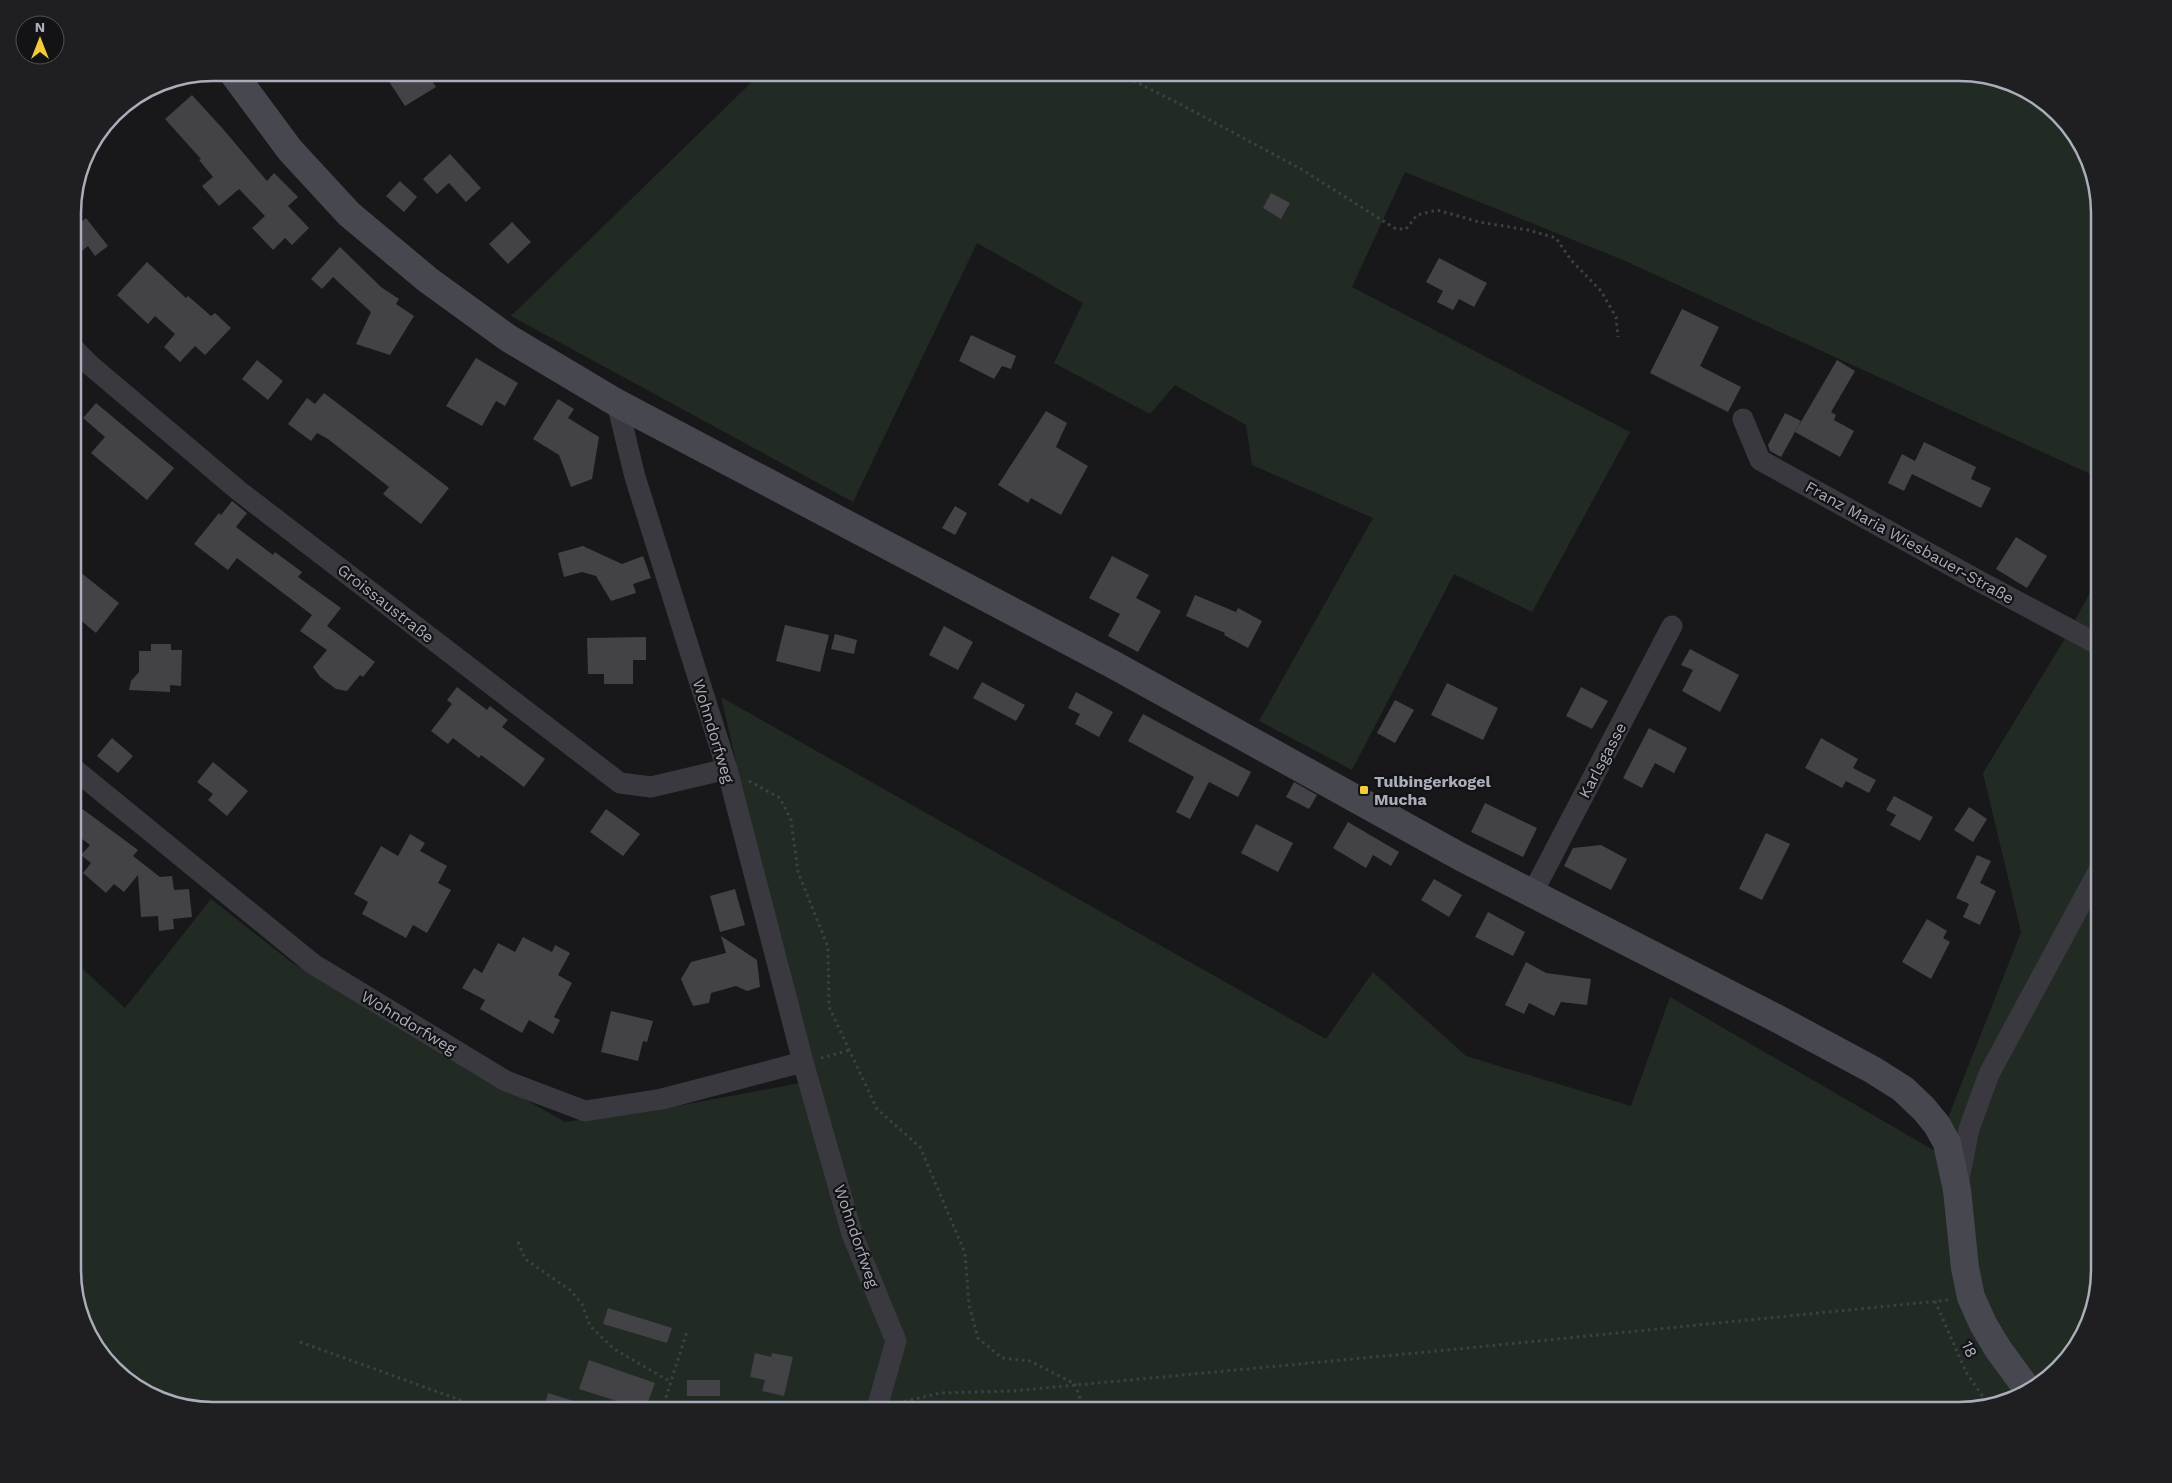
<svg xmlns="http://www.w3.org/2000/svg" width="2172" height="1483" viewBox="0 0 2172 1483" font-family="'Work Sans',sans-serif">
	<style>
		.green { fill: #222a24 }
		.building { fill: #424247 }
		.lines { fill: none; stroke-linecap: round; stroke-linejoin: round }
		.path { stroke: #3f4046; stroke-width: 3; stroke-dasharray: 2.5 4; stroke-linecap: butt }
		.street { stroke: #39393f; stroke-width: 21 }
		.secondary { stroke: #47484f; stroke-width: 28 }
		.poi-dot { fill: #f3cd37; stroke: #131315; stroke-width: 2 }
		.labels { text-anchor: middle; stroke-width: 4.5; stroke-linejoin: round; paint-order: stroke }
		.street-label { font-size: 16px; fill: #aaadba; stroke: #131315 }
		.poi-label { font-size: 16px; font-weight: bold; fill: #aaadba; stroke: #131315; text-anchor: start }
		.rim { fill: none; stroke: #aaadba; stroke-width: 2.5 }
	</style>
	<rect width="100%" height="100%" fill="#18181a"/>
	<g class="green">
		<path d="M761 73H1959L2037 96 2081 143 2099 213V478L1623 260 1405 172 1352 287 1630 432 1532 612 1454 574 1352 770 1259 721 1373 518 1252 465 1246 425 1175 385 1150 414 1054 363 1083 303 977 243 853 502 511 316Z"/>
		<path d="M2099 575V1270L2076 1348 2021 1396 1959 1410H213L135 1387 91 1340 73 1279V960L125 1008 211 899 291 962 386 1020 565 1122 677 1106 811 1081 721 697 1326 1039 1373 972 1466 1056 1631 1106 1670 997 1935 1151 2021 932 1983 773 2069 632Z"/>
	</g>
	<g class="building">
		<path d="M399 72H426L436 87 405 106 388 80Z"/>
		<path d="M192 95 223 129 267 181 274 173 298 197 288 206 309 228 292 245 285 238 273 250 252 228 265 216 239 189 219 206 202 186 213 177 199 160 201 159 165 119Z"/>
		<path d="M450 154 481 188 466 202 449 183 437 194 423 179Z"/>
		<path d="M400 181 417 197 404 212 386 196Z"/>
		<path d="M1271 193 1290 203 1281 219 1263 208Z"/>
		<path d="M86 218 108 246 95 256 88 246 73 258V229Z"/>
		<path d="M512 222 531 242 508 264 489 244Z"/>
		<path d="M340 247 381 287 399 299 396 304 414 316 390 355 356 344 371 312 333 277 322 289 311 279Z"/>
		<path d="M1439 258 1487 283 1474 307 1459 299 1453 310 1437 302 1443 291 1426 282Z"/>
		<path d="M147 262 186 298 188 296 211 316 215 313 231 328 205 355 195 346 180 362 164 347 175 334 155 316 148 324 117 295Z"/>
		<path d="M1682 309 1719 327 1700 366 1741 387 1728 412 1650 373Z"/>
		<path d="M971 335 1016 356 1011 369 1002 366 994 379 959 361Z"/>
		<path d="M476 358 518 383 505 406 496 401 482 426 446 406Z"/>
		<path d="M257 360 283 381 268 400 242 379Z"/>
		<path d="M1837 360 1855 371 1831 412 1836 415 1834 420 1854 431 1840 457 1795 432Z"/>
		<path d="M324 393 449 488 421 524 383 494 389 487 328 439 317 433 311 441 288 424 307 398 315 404Z"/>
		<path d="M558 399 574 409 568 418 599 437 592 479 571 487 559 455 533 439Z"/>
		<path d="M96 403 174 468 147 500 91 453 105 437 83 418Z"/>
		<path d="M1046 411 1067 423 1056 447 1088 466 1061 515 1031 498 1028 503 998 485Z"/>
		<path d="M1785 413 1801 421 1781 457 1770 451 1768 445Z"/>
		<path d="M1924 442 1976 467 1971 479 1991 488 1981 508 1912 474 1904 491 1888 483 1902 454 1915 461Z"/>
		<path d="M232 501 247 513 236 527 273 555 275 552 302 572 298 577 341 608 327 626 375 662 363 677 360 675 347 691 336 689 320 677 313 667 327 650 300 631 312 615 237 558 228 570 194 544 219 513 221 515Z"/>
		<path d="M955 506 967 513 955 535 942 528Z"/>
		<path d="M2016 537 2047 556 2027 588 1996 569Z"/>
		<path d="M583 546 622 564 643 556 651 578 633 584 636 593 611 601 596 576 582 572 564 577 558 553Z"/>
		<path d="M1112 556 1149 575 1136 598 1161 611 1138 652 1108 636 1120 614 1089 598Z"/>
		<path d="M80 572 119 603 96 633 73 614V581Z"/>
		<path d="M1195 595 1236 612 1238 608 1262 621 1248 648 1224 635 1225 633 1186 616Z"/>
		<path d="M785 625 829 635 820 672 776 661Z"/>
		<path d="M944 626 973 642 958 670 929 655Z"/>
		<path d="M835 634 857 640 854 654 831 649Z"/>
		<path d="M646 637V660H633V684H604V674H588L587 638Z"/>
		<path d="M151 644H171V650H182L181 686 170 685V692L129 690 131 681 139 672V651H151Z"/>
		<path d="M1690 649 1739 675 1720 712 1682 691 1693 670 1681 665Z"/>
		<path d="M982 682 1025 705 1016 721 973 698Z"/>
		<path d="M1447 683 1498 708 1483 740 1431 715Z"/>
		<path d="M457 687 487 710 490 706 508 720 502 727 545 759 524 787 481 755 479 758 453 738 448 744 431 731 452 704 447 700Z"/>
		<path d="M1581 687 1608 701 1592 729 1566 716Z"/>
		<path d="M1076 692 1113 712 1099 737 1075 724 1080 714 1068 708Z"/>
		<path d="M1395 700 1414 710 1395 743 1377 733Z"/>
		<path d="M1143 714 1251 772 1238 797 1209 782 1190 819 1176 812 1194 777 1128 741Z"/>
		<path d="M1649 728 1687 748 1674 773 1655 763 1642 788 1623 778Z"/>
		<path d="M112 738 133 756 118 773 97 756Z"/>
		<path d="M1821 738 1858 759 1853 768 1876 780 1869 793 1846 781 1842 788 1805 768Z"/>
		<path d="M213 762 248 791 227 816 208 800 213 794 197 782Z"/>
		<path d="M1294 782 1317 795 1309 809 1286 797Z"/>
		<path d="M1894 796 1933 817 1920 841 1890 825 1896 815 1886 810Z"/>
		<path d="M73 802 138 850 133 856 160 877 172 876 174 890 189 889 192 917 173 919 174 929 159 931 158 916 141 917 138 875 124 892 114 884 106 893 83 873 91 863 81 855 90 845 73 832Z"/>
		<path d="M1485 803 1537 828 1523 857 1471 832Z"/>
		<path d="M1969 807 1987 819 1973 842 1954 830Z"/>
		<path d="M606 809 640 834 623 856 590 832Z"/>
		<path d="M1348 822 1399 852 1391 866 1373 855 1366 868 1333 848Z"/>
		<path d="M1256 824 1293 843 1278 872 1241 853Z"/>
		<path d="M1766 833 1790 844 1762 900 1739 889Z"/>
		<path d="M410 834 425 843 420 851 447 866 438 883 451 890 427 933 413 925 406 938 362 914 368 902 354 894 381 846 398 856Z"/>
		<path d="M1601 845 1627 859 1611 890 1564 866 1573 848Z"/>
		<path d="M1977 855 1991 861 1980 883 1996 891 1980 925 1963 917 1969 904 1956 898Z"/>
		<path d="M1434 879 1462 895 1449 917 1421 900Z"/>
		<path d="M735 889 745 925 720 932 710 896Z"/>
		<path d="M1488 912 1525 932 1513 956 1475 937Z"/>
		<path d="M1927 919 1947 931 1943 938 1950 942 1931 979 1902 962Z"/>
		<path d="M721 936 757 960 760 987 747 991 736 986 711 993 709 1003 693 1006 681 979 691 962 726 953Z"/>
		<path d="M523 937 552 952 555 945 570 953 558 975 572 983 554 1017 560 1020 553 1034 529 1020 522 1033 480 1009 485 1000 462 988 474 968 482 973 498 943 515 952Z"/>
		<path d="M1526 962 1546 973 1591 979 1587 1005 1561 1002 1554 1016 1529 1003 1524 1014 1505 1005Z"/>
		<path d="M611 1011 653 1021 647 1042 643 1041 638 1061 601 1052Z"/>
		<path d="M608 1308 672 1328 667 1343 603 1324Z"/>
		<path d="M755 1353 771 1357 772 1353 793 1357 784 1396 762 1391 765 1380 750 1377Z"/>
		<path d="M589 1360 655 1383 645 1410 579 1389Z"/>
		<rect x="687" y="1380" width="33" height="16"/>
		<path d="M548 1393 593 1407V1410H543Z"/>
	</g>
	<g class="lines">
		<g class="path">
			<path d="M1116 72 1180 104 1301 169 1396 229H1406L1417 215 1437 210 1479 222 1528 230 1556 238 1571 260 1601 291 1616 317 1618 337"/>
			<path d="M749 781 780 798 791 820 798 872 828 947 829 1007 877 1109 920 1147 965 1253 969 1305 978 1338 1002 1358 1030 1361 1075 1384 1084 1410"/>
			<path d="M821 1058 850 1050"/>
			<path d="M518 1242 525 1259 570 1290 582 1304 590 1326 614 1349 671 1382"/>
			<path d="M1935 1301 1966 1372 1988 1404"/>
			<path d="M300 1342 485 1409 501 1410"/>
			<path d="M898 1403 940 1393 1013 1391 1437 1351 1949 1300"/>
			<path d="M662 1410 687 1331"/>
		</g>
		<g class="street">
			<path d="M73 348 90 365 239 491 620 783 651 787 727 769"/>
			<path d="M1743 419 1760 460 1979 581 2099 645"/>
			<path d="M73 768 313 964 506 1081 585 1111 662 1099 803 1062 727 769 635 477 617 403"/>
			<path d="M1532 894 1672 626"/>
			<path d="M803 1062 852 1234 896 1341 877 1408"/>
			<path d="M1958 1184 1969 1129 1989 1074 2099 870"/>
		</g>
		<path class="secondary" d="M232 72 290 150 349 214 428 280 508 338 617 403 1114 665 1459 856 1778 1019 1873 1070 1903 1089 1924 1109 1937 1125 1947 1143 1957 1190 1965 1268 1971 1297 1983 1324 1998 1349 2028 1390"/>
	</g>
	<rect class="poi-dot" x="1359" y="785" width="10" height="10" rx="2.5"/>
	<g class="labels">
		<g class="street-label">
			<text transform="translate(1910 542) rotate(29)" y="6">Franz Maria Wiesbauer-Straße</text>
			<text transform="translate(386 603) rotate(38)" y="6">Groissaustraße</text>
			<text transform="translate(714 731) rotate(73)" y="6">Wohndorfweg</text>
			<text transform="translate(1602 760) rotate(-62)" y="6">Karlsgasse</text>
			<text transform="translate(409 1022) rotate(31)" y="6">Wohndorfweg</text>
			<text transform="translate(857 1236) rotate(71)" y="6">Wohndorfweg</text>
			<text transform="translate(1970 1349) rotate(67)" y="6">18</text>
		</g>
		<g class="poi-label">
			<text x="1374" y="787">Tulbingerkogel<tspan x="1374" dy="18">Mucha</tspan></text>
		</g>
	</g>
	<path d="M0 0H2172V1483H0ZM213 81H1959A132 132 0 0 1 2091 213V1270A132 132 0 0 1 1959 1402H213A132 132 0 0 1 81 1270V213A132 132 0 0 1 213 81Z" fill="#1f1f22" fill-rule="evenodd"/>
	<path class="rim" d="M213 81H1959A132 132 0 0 1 2091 213V1270A132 132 0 0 1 1959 1402H213A132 132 0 0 1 81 1270V213A132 132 0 0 1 213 81Z"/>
	<g transform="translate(40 40)"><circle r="24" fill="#131315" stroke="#4f5157"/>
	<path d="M0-4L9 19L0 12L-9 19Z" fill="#f3cd37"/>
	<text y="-8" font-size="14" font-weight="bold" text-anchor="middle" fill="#aaadba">N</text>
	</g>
</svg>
